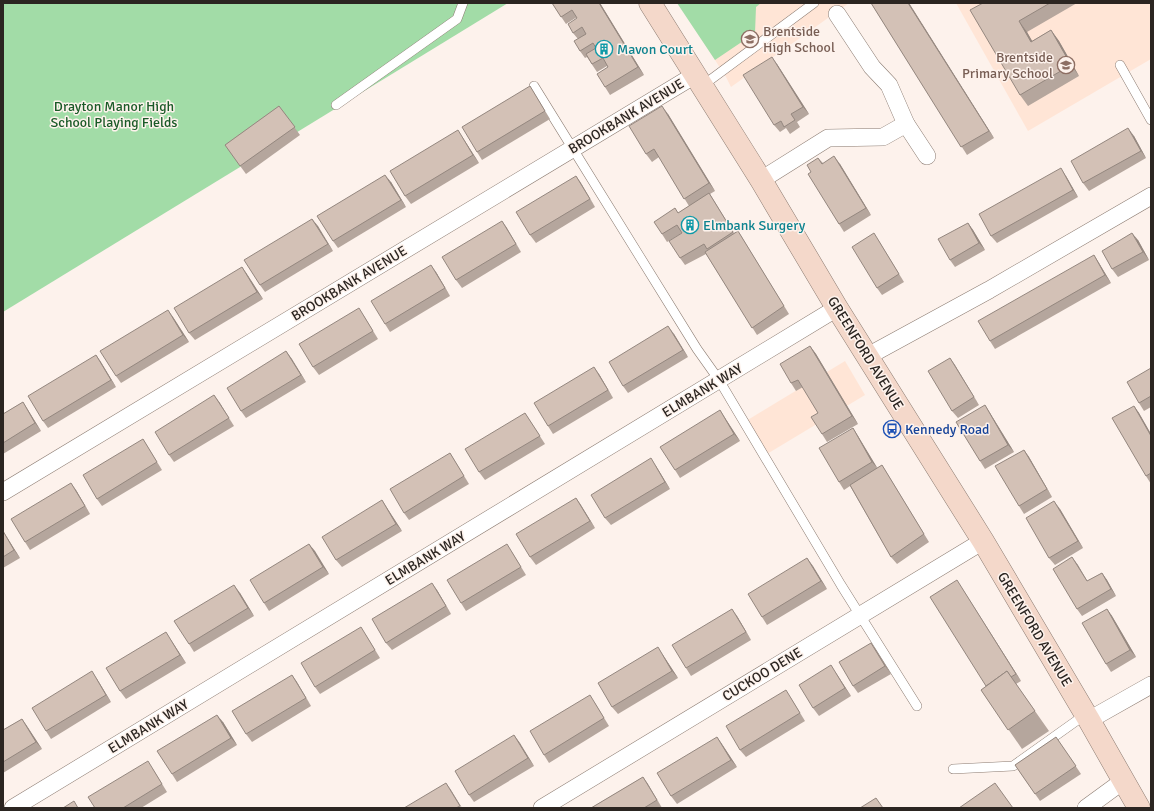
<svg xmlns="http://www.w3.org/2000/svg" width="1154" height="811" viewBox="0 0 1154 811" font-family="Signika,sans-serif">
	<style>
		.built { fill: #ffe5d6 }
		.green { fill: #a2dca7 }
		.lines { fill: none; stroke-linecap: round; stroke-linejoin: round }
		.lane-casing { stroke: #8c7c72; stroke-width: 10 }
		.street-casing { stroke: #8c7c72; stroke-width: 18 }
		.secondary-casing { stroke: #8c7c72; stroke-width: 23 }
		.lane { stroke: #fff; stroke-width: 9 }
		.street { stroke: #fff; stroke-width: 17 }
		.secondary { stroke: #f4d8ca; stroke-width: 22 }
		.wall { fill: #b5a69d }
		.shaded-wall { fill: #94877f }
		.building { fill: #d3c1b6; stroke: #94877f }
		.labels { text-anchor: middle; stroke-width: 3; stroke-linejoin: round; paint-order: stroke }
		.education-label { font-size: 14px; fill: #785e54; stroke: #fdf2ec; text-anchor: start }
		.culture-label { font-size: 14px; fill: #0d838f; stroke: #fdf2ec; text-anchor: start }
		.park-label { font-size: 14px; fill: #1a5a27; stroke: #fdf2ec }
		.street-label { font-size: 14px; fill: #2b2521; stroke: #fdf2ec }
		.transit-label { font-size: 14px; fill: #164399; stroke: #fdf2ec; text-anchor: start }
	</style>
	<rect width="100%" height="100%" fill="#fdf2ec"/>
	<g class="built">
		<path d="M678 3H849L731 87 726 77Z"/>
		<path d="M956 3H1151V59L1028 131Z"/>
		<path d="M845 361 865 395 767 454 746 421Z"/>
	</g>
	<g class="green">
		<path d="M3 3H508L3 312Z"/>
		<path d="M677 3H761L756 7 755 33 715 60Z"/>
	</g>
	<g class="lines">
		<defs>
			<g id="lane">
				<path d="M1120 65 1151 120"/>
				<path d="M534 86 697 349 719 380 841 585 917 706"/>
				<path d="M702 86 814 3"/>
				<path d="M336 105 457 19 463 3"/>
				<path d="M953 769 1013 766 1086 714"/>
			</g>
			<g id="street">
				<path d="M837 14 872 67 889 85 906 124 927 156"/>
				<path d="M761 180 828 138 883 137 906 124"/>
				<path d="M868 356 989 290 1151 196"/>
				<path d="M3 492 695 75"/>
				<path d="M1089 720 1151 685"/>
				<path d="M13 808 837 308"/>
				<path d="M542 808 983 541"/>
				<path d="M1086 808 1123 781"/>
			</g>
			<path id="secondary" d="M650 3 761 180 837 308 983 541 1089 720 1139 808"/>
		</defs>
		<use href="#lane" class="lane-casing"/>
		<use href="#street" class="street-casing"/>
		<use href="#secondary" class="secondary-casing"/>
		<use href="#lane" class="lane"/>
		<use href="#street" class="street"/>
		<use href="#secondary" class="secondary"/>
	</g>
	<g class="wall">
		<path d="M552 3H600L644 75 610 95 605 87 608 67 607 66 597 72 587 57 585 58 580 51 578 39 573 33 577 17 566 24Z"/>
		<path d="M871 3H909L994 138 967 155Z"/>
		<path d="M983 3H1077L1027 32 1032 41 1051 30 1059 41 1079 76 1028 106 1020 95Z"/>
		<path d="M777 64 809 114 797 122 800 127 790 134 786 128 780 132 774 125Z"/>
		<path d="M530 86 550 119 482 160 477 152Z"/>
		<path d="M279 106 300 135 246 174 225 145Z"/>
		<path d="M668 114 715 191 710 194 734 233 738 231 743 239 789 314 757 335 706 254 685 265 680 258 682 233 667 242 662 234 675 208 678 213 689 206 659 157 652 162 646 154Z"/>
		<path d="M1134 136 1146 158 1089 191 1083 183Z"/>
		<path d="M463 138 479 163 411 204 405 196Z"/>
		<path d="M818 158 823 163 840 164 871 215 844 232 839 224 811 172Z"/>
		<path d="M576 176 595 207 536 243 530 235Z"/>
		<path d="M1066 176 1078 197 997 243 991 236Z"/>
		<path d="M391 182 406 207 338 248 333 241Z"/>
		<path d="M312 219 333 251 265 292 260 285Z"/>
		<path d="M502 221 521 252 462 288 456 280Z"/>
		<path d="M968 223 973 230 985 250 955 267 950 260Z"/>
		<path d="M1138 240 1149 260 1118 277 1112 269Z"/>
		<path d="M879 241 904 282 882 295 877 288Z"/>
		<path d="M1094 255 1099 263 1111 283 995 349 990 341Z"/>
		<path d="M242 267 263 299 195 340 189 333Z"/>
		<path d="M436 272 450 296 390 332 385 324Z"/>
		<path d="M364 316 378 339 319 375 313 367Z"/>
		<path d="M173 317 189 342 121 383 116 376Z"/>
		<path d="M674 334 688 357 628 393 623 386Z"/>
		<path d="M810 346 816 354 858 424 827 442 822 434 818 413 803 387 796 391 791 383Z"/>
		<path d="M286 351 306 382 246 418 241 411Z"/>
		<path d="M96 355 116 387 48 428 43 421Z"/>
		<path d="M950 358 979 405 958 418 952 411Z"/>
		<path d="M1151 368V407L1144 411 1139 403Z"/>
		<path d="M599 374 613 398 553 434 548 426Z"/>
		<path d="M214 395 234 426 174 462 169 455Z"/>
		<path d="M23 402 41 431 3 454V414Z"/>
		<path d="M985 405 990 413 1014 452 985 469 980 461Z"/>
		<path d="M1134 406 1139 413 1151 434V484L1146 476Z"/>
		<path d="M720 410 740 441 680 478 675 470Z"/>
		<path d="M525 413 545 444 485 480 479 472Z"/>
		<path d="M853 428 858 436 877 468 882 465 887 473 929 542 897 564 891 557 850 486 844 490 839 482Z"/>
		<path d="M143 439 162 470 102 506 97 499Z"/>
		<path d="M1024 450 1029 457 1052 497 1024 514 1019 506Z"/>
		<path d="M450 453 469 484 409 520 404 513Z"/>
		<path d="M656 466 670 489 611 525 605 518Z"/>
		<path d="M76 490 90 514 30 550 25 542Z"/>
		<path d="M576 498 595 528 536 565 530 557Z"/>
		<path d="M382 500 402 531 342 567 336 560Z"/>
		<path d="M1060 509 1083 548 1055 565 1049 558Z"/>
		<path d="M3 531 20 558 3 568Z"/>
		<path d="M309 544 329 574 269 611 264 603Z"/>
		<path d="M512 552 526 575 466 611 461 603Z"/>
		<path d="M1072 557 1087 581 1102 573 1107 580 1116 596 1082 616 1077 609Z"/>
		<path d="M807 558 827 589 767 625 762 617Z"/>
		<path d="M962 588 1021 681 1016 684 1049 731 1022 749 981 690 986 686Z"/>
		<path d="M437 590 451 614 392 650 386 643Z"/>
		<path d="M240 593 254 616 194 652 189 644Z"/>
		<path d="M1107 609 1112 616 1136 657 1111 672 1106 664Z"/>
		<path d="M737 616 751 640 691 676 686 668Z"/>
		<path d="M366 635 380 658 320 694 315 687Z"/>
		<path d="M171 640 186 663 126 699 120 691Z"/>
		<path d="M871 643 891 674 858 693 853 686Z"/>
		<path d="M663 655 678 678 618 714 612 707Z"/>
		<path d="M836 673 851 696 819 716 813 708Z"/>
		<path d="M292 675 311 706 252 742 246 734Z"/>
		<path d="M97 679 111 702 51 739 46 731Z"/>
		<path d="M791 698 805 721 746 757 740 750Z"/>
		<path d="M595 703 609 726 549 763 544 755Z"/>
		<path d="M22 719 42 749 3 773V730Z"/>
		<path d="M223 722 237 745 177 782 172 774Z"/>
		<path d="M514 735 534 766 474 802 469 795Z"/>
		<path d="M717 737 737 767 677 804 671 796Z"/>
		<path d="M1056 737 1081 774 1040 801 1015 765Z"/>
		<path d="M153 769 167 792 141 808H95Z"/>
		<path d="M643 777 662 808H591Z"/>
	</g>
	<g class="shaded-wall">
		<path d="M599 3H600L644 75 638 67Z"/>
		<path d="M908 3H909L994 138 989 131Z"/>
		<path d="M1019 21 1027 32 1039 53 1031 42Z"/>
		<path d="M1051 30 1059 41 1079 76 1071 65Z"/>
		<path d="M772 57 777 64 809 114 803 107Z"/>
		<path d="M662 106 668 114 715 191 709 183Z"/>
		<path d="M1128 128 1134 136 1146 158 1141 151Z"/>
		<path d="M458 130 463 138 479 163 473 155Z"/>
		<path d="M834 156 840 164 871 215 866 208Z"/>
		<path d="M1061 168 1066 176 1078 197 1073 190Z"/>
		<path d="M385 175 391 182 406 207 401 200Z"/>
		<path d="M576 176 581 183 595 207 590 199Z"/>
		<path d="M312 219 318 226 333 251 328 244Z"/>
		<path d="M502 221 507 228 521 252 516 244Z"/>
		<path d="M968 223 973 230 985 250 979 243Z"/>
		<path d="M1132 233 1138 240 1149 260 1143 252Z"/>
		<path d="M1094 255 1099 263 1111 283 1105 275Z"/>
		<path d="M431 265 436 272 450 296 445 288Z"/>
		<path d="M242 267 247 274 263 299 257 292Z"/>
		<path d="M168 310 173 317 189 342 183 335Z"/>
		<path d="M668 326 674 334 688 357 683 350Z"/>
		<path d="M810 346 816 354 858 424 852 416Z"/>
		<path d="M286 351 292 359 306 382 301 375Z"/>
		<path d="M96 355 101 362 116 387 111 380Z"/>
		<path d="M950 358 955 365 979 405 974 397Z"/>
		<path d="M594 367 599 374 613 398 608 390Z"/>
		<path d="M214 395 220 403 234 426 229 418Z"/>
		<path d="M23 402 28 410 41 431 35 423Z"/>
		<path d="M985 405 990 413 1014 452 1008 445Z"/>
		<path d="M1134 406 1139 413 1151 434V436Z"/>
		<path d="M720 410 725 418 740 441 734 434Z"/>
		<path d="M853 428 858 436 878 469 872 462Z"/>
		<path d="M1024 450 1029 457 1052 497 1047 489Z"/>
		<path d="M651 458 656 466 670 489 665 482Z"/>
		<path d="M71 483 76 490 90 514 85 506Z"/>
		<path d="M576 498 581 505 595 528 590 521Z"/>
		<path d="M382 500 387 508 402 531 396 524Z"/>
		<path d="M1054 501 1060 509 1083 548 1078 541Z"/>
		<path d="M3 531 20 558 14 550Z"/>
		<path d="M309 544 315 551 329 574 323 567Z"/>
		<path d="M1072 557 1078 565 1092 589Z"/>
		<path d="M807 558 813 566 827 589 821 581Z"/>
		<path d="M1102 573 1107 580 1116 596 1111 589Z"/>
		<path d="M957 580 962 588 1021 681 1016 674Z"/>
		<path d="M432 583 437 590 451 614 446 606Z"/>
		<path d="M234 585 240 593 254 616 248 608Z"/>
		<path d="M732 609 737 616 751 640 746 632Z"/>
		<path d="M1107 609 1112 616 1136 657 1130 650Z"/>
		<path d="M166 632 171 640 186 663 180 655Z"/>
		<path d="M871 643 876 650 891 674 885 666Z"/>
		<path d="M658 647 663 655 678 678 672 671Z"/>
		<path d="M831 665 836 673 851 696 845 688Z"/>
		<path d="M92 671 97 679 111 702 106 695Z"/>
		<path d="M292 675 297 682 311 706 306 698Z"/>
		<path d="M217 715 223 722 237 745 231 738Z"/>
		<path d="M22 719 27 726 42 749 36 742Z"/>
		<path d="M514 735 520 743 534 766 528 758Z"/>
		<path d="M717 737 722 744 737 767 731 760Z"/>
		<path d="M643 777 648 784 662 808 657 800Z"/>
		<path d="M446 783 451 790 462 808 460 806Z"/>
	</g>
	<g class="building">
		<path d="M552 3H599L638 67 605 87 597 74 608 67 603 58 592 64 586 54 596 48 593 43 580 51 574 41 586 34 582 27 573 33 568 24 577 18 572 10 561 17Z"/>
		<path d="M871 3H908L989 131 961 147Z"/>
		<path d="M983 3H1050L1019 21 1031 42 1051 30 1071 65 1020 95 970 10Z"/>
		<path d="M772 57 803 107 791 114 795 120 784 127 781 121 774 125 743 75Z"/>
		<path d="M530 86 545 111 477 152 462 127Z"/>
		<path d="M279 106 295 127 240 166 225 145Z"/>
		<path d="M662 106 709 183 684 199 654 149 646 154 629 126Z"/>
		<path d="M1128 128 1141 151 1083 183 1071 161Z"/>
		<path d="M458 130 473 155 405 196 390 171Z"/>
		<path d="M834 156 866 208 839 224 808 174 811 172 807 165 818 158 822 164Z"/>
		<path d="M1061 168 1073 190 991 236 979 214Z"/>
		<path d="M385 175 401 200 333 241 317 216Z"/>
		<path d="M576 176 590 199 530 235 516 212Z"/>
		<path d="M709 193 733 232 707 249 704 244 680 258 669 241 682 233 677 225 662 234 654 222 675 208 678 213Z"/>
		<path d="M312 219 328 244 260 285 244 260Z"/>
		<path d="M502 221 516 244 456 280 442 257Z"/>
		<path d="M968 223 979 243 950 260 938 239Z"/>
		<path d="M738 231 784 306 752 328 705 252Z"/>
		<path d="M874 233 899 274 877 288 852 247Z"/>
		<path d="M1132 233 1143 252 1112 269 1102 251Z"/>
		<path d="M1094 255 1105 275 990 341 978 321Z"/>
		<path d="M431 265 445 288 385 324 371 301Z"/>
		<path d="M242 267 257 292 189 333 174 308Z"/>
		<path d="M359 308 373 331 313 367 299 344Z"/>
		<path d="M168 310 183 335 116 376 100 351Z"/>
		<path d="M668 326 683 350 623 386 609 362Z"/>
		<path d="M810 346 852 416 822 434 811 417 818 413 798 380 791 383 780 364Z"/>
		<path d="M286 351 301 375 241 411 227 388Z"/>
		<path d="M96 355 111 380 43 421 28 396Z"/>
		<path d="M950 358 974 397 952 411 928 371Z"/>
		<path d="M594 367 608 390 548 426 534 403Z"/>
		<path d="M1151 368V396L1139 403 1127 382Z"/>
		<path d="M214 395 229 418 169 455 155 432Z"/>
		<path d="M23 402 35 423 3 443V414Z"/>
		<path d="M985 405 1008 445 980 461 956 422Z"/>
		<path d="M1134 406 1151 436V473L1146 476 1112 418Z"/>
		<path d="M720 410 734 434 675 470 660 447Z"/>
		<path d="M525 413 540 436 479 472 465 449Z"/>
		<path d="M853 428 872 462 839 482 819 448Z"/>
		<path d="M143 439 157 462 97 499 83 475Z"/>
		<path d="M1024 450 1047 489 1019 506 995 466Z"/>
		<path d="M450 453 464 476 404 513 390 489Z"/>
		<path d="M651 458 665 482 605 518 591 495Z"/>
		<path d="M882 465 924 534 891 557 850 485Z"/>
		<path d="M71 483 85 506 25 542 11 519Z"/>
		<path d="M576 498 590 521 530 557 516 534Z"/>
		<path d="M382 500 396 524 336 560 322 537Z"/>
		<path d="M1054 501 1078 541 1049 558 1026 518Z"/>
		<path d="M3 531 14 550 3 557Z"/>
		<path d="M309 544 323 567 264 603 250 580Z"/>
		<path d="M507 544 521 567 461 603 447 580Z"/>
		<path d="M1072 557 1087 581 1102 573 1111 589 1077 609 1053 569Z"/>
		<path d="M807 558 821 581 762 617 748 594Z"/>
		<path d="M957 580 1016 674 1011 677 1007 671 986 686 930 597Z"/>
		<path d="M432 583 446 606 386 643 372 619Z"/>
		<path d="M234 585 248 608 189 644 174 621Z"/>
		<path d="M732 609 746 632 686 668 672 645Z"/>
		<path d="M1107 609 1130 650 1106 664 1082 623Z"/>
		<path d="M361 627 375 650 315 687 301 663Z"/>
		<path d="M166 632 180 655 120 691 106 668Z"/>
		<path d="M871 643 885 666 853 686 839 662Z"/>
		<path d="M658 647 672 671 612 707 598 683Z"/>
		<path d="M831 665 845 688 813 708 799 685Z"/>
		<path d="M92 671 106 695 46 731 32 708Z"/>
		<path d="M1007 671 1035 711 1008 730 981 690Z"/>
		<path d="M292 675 306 698 246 734 232 711Z"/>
		<path d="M786 690 800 713 740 750 726 726Z"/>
		<path d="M590 695 604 718 544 755 530 731Z"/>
		<path d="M217 715 231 738 172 774 157 751Z"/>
		<path d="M22 719 36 742 3 762V730Z"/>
		<path d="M514 735 528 758 469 795 455 771Z"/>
		<path d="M717 737 731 760 671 796 657 773Z"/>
		<path d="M1056 737 1076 766 1035 794 1015 765Z"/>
		<path d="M148 761 162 784 123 808H95L88 797Z"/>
		<path d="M643 777 657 800 644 808H591Z"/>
		<path d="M446 783 460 806 456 808H404Z"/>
		<path d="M995 783 1013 808H959Z"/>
		<path d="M876 798 883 808H860Z"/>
		<path d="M74 801 78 808H63Z"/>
	</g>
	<defs>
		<symbol id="school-ring" viewBox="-11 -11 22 22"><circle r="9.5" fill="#fdf2ec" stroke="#8d6e63" stroke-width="1.5"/><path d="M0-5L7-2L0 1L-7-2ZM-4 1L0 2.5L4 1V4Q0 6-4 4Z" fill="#8d6e63"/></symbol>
		<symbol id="building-ring" viewBox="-11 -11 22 22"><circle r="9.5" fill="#fdf2ec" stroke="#0f9aa8" stroke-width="1.5"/><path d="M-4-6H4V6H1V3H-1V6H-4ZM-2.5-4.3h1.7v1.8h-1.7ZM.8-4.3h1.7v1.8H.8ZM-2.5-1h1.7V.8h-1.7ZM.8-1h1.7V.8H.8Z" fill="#0f9aa8"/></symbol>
		<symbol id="bus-ring" viewBox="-11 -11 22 22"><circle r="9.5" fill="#fdf2ec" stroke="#1a4fb4" stroke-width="1.5"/><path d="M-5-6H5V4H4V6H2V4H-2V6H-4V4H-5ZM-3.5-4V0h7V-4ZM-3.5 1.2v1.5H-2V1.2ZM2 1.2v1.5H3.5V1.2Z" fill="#1a4fb4"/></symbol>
	</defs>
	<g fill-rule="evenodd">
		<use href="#school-ring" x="740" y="29" width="20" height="20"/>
		<use href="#building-ring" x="594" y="39" width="20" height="20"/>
		<use href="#school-ring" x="1056" y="55" width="20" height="20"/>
		<use href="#building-ring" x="680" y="215" width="20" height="20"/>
		<use href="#bus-ring" x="882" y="419" width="20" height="20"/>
	</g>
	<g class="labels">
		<g class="education-label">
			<text x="763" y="36">Brentside<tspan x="763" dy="16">High School</tspan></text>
			<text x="1053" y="62" text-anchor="end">Brentside<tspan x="1053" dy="16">Primary School</tspan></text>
		</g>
		<g class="culture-label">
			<text x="617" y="54">Mavon Court</text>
			<text x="703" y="230">Elmbank Surgery</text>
		</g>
		<g class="park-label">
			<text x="114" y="111">Drayton Manor High<tspan x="114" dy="16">School Playing Fields</tspan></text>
		</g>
		<g class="street-label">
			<text transform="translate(626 116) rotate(-31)" y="5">BROOKBANK AVENUE</text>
			<text transform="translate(349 283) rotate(-31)" y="5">BROOKBANK AVENUE</text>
			<text transform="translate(866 353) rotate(58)" y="5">GREENFORD AVENUE</text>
			<text transform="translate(702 390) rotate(-31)" y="5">ELMBANK WAY</text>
			<text transform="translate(425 558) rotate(-31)" y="5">ELMBANK WAY</text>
			<text transform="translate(1035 629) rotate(59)" y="5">GREENFORD AVENUE</text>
			<text transform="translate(762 674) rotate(-31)" y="5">CUCKOO DENE</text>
			<text transform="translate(148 726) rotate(-31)" y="5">ELMBANK WAY</text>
		</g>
		<g class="transit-label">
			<text x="905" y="434">Kennedy Road</text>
		</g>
	</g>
	<rect width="1154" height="811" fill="none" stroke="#2b2521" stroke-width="8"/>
</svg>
